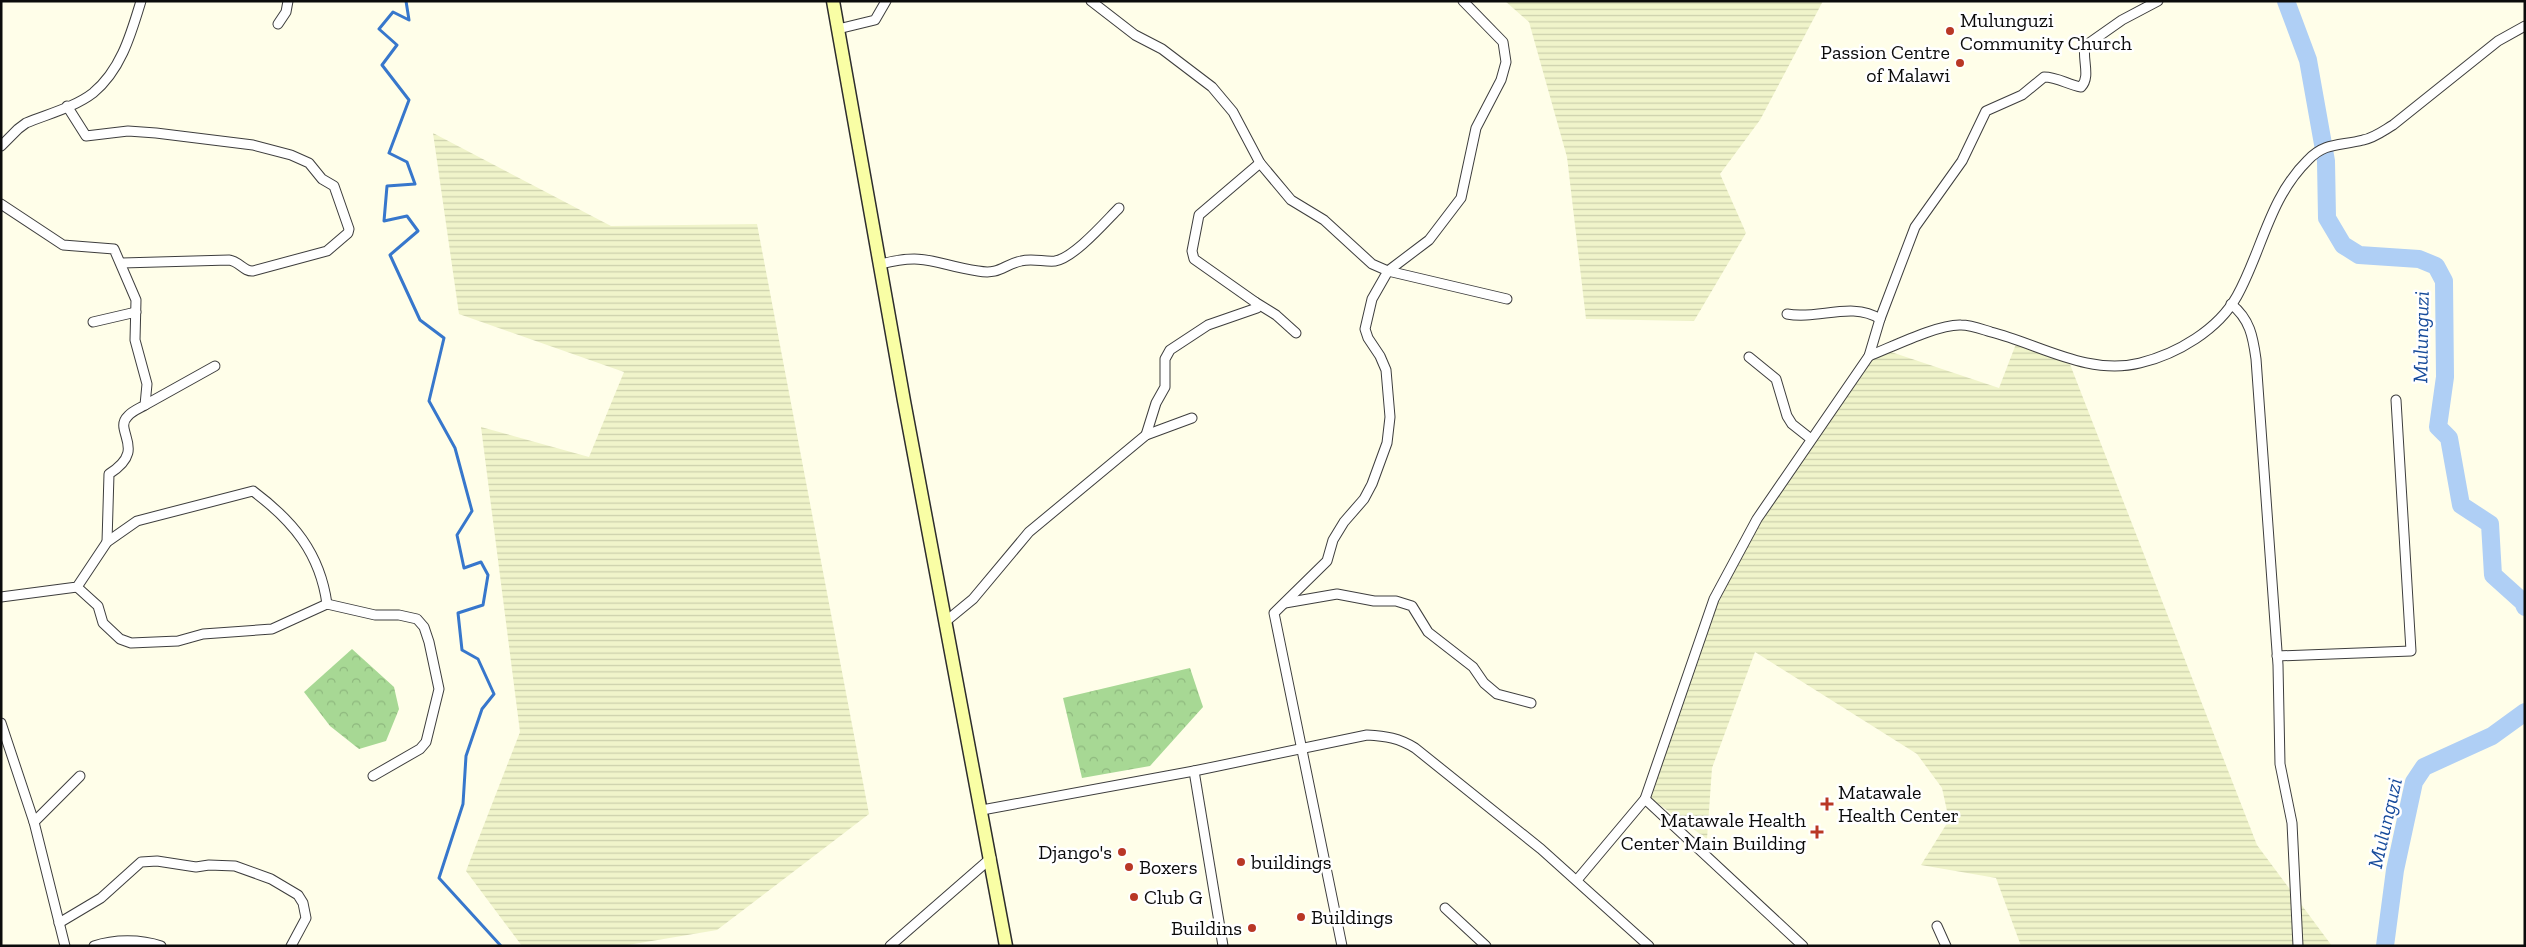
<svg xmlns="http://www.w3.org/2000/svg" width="2526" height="947" viewBox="0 0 2526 947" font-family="'Zilla Slab',serif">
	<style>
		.farmland { fill: url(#farmland-rules) }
		.forest { fill: url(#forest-crowns) }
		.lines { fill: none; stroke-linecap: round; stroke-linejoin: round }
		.stream { stroke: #3777cc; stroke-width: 3 }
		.river { stroke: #afcff5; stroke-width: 18 }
		.street-casing { stroke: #3e3e3e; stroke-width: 11 }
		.secondary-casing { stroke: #2d2d2d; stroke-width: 15 }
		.street { stroke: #fff; stroke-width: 9 }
		.secondary { stroke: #f9fea5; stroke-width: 12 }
		.poi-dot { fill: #b93725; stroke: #fff; stroke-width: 2 }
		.labels { text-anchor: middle; stroke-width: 5; stroke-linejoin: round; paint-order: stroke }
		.poi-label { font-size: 20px; fill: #0b0b0b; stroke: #fff; text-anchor: start }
		.water-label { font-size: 21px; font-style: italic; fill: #174b9b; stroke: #fff }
	</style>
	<defs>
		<pattern id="farmland-rules" width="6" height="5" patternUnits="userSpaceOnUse" patternTransform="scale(1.25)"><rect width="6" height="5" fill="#f0f4ca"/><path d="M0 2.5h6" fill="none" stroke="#ccd0ac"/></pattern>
		<pattern id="forest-crowns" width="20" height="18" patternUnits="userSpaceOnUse" patternTransform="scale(1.25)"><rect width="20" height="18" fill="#a7d894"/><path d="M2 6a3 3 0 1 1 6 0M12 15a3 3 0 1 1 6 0" fill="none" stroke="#8eb87e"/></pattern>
	</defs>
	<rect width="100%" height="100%" fill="#fffee9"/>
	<g class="farmland">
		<path d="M1505 1H1823L1760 120 1720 174 1746 233 1694 321 1586 319 1567 157 1529 22Z"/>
		<path d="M433 133 611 226 757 224 869 814 717 930 622 946H522L466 871 520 732 481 427 589 457 624 372 459 314Z"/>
		<path d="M2019 336 2066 354 2257 845 2332 946H2021L1996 878 1921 865 1949 820 1942 788 1917 754 1755 652 1712 768 1707 839 1649 797 1714 599 1757 519 1868 358 1885 350 1999 388Z"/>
	</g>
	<g class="forest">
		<path d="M352 649 394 687 399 709 386 741 359 749 330 726 304 692Z"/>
		<path d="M1190 668 1203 707 1150 766 1082 778 1063 698Z"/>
	</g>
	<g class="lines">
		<path class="stream" d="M406 1 409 20 393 12 379 29 397 45 382 65 409 100 389 153 407 162 415 184 387 186 384 221 407 216 418 231 390 255 420 320 444 338 429 401 455 448 472 511 457 535 464 568 481 562 488 575 483 605 458 613 462 650 478 659 494 694 482 709 466 756 463 804 439 878 501 946"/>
		<g class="river">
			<path d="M2286 1 2308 60 2326 161 2327 218 2343 245 2359 255 2419 259 2436 266 2444 281 2445 377 2438 427 2449 438 2461 505 2490 524 2493 575 2523 602 2525 607"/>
			<path d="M2385 946 2395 870 2414 782 2424 767 2492 736 2525 712"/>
		</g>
		<defs>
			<g id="street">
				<path d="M1091 1 1135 35 1162 49 1212 87 1233 112 1260 163 1291 200 1324 220 1372 264 1388 271 1372 299 1365 329 1368 338 1380 356 1386 370 1390 417 1387 443 1372 484 1364 499 1344 522 1333 540 1327 561 1274 613 1342 946"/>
				<path d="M278 24 286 12 288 1"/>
				<path d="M838 29 875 20 886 1"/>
				<path d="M67 106 86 136 128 131 156 133 253 145 291 155 309 163 322 179 334 186 349 229 348 233 327 251 253 271C244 272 239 261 229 260L122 263"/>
				<path d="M1 146 18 129 26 123C48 114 75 107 93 93 121 70 131 34 141 1"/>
				<path d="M1 204 63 245 114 249 136 300 135 340 147 384 145 405C140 408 132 411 128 416 112 431 149 449 109 474L107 542"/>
				<path d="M881 264C927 252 936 265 978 271 1000 275 1003 265 1021 261 1032 258 1044 262 1055 261 1074 258 1105 222 1119 208"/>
				<path d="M1388 271 1429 240 1461 198 1476 128 1501 80 1506 62 1503 42 1463 1"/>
				<path d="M1388 271 1507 299"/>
				<path d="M1255 302 1276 315 1296 333"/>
				<path d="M2231 304C2250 319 2253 337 2256 359L2278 665 2280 764 2292 823 2298 946"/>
				<path d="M1787 314C1818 320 1852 301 1880 319"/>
				<path d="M93 322 136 312"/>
				<path d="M1869 356C1892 347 1938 324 1961 325 1971 325 1981 329 1991 332 2039 344 2088 376 2140 363 2177 354 2218 330 2237 296 2262 251 2269 198 2308 160 2325 142 2340 146 2363 140 2374 138 2383 131 2393 125L2498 41 2525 26"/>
				<path d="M1749 357 1776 379 1787 416 1792 424 1811 439"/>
				<path d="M145 405 215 366"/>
				<path d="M1146 435 1156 403 1165 387V359L1170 350 1208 325 1257 308 1255 302 1194 259 1192 251 1199 215 1260 163"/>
				<path d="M77 587 98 606 103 623 120 639 131 643 178 641 203 634 272 629 327 604 375 615H399L417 619 424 627 429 642 439 689 426 742 420 749 373 776"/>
				<path d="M1 597 77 587 107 542 137 521 253 491C293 521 320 553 327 604"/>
				<path d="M1285 603 1337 594 1374 601H1396L1412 606 1428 632 1473 667 1484 683 1497 694 1531 703"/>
				<path d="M945 622 973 599 1029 532 1146 435 1192 418"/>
				<path d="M2277 656 2411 651 2396 400"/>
				<path d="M1 723 34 822 65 946"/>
				<path d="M1194 771 1223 946"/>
				<path d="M1645 799 1714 599 1757 519 1869 356 1880 319 1915 227 1962 161 1986 111 2022 95 2044 77C2058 77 2068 85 2081 87 2091 77 2082 59 2085 46L2122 20 2158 1"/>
				<path d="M982 810 1194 771 1367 735C1386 736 1399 738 1415 748L1541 849 1649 946"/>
				<path d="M34 822 80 776"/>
				<path d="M1577 880 1645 799 1803 946"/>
				<path d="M1445 908 1486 946"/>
				<path d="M59 923 101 898 141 862 157 861 196 867 209 865 235 866 271 879 298 895 303 903 306 918 291 946"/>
				<path d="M1937 926 1946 946"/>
				<path d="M94 946C114 939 141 939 161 946"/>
				<path d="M890 946 991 858"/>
			</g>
			<path id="secondary" d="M833 1 904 401 1006 946"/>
		</defs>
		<use href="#street" class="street-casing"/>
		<use href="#secondary" class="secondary-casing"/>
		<use href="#street" class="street"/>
		<use href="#secondary" class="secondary"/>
	</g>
	<g class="poi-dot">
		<circle cx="1950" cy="31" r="5"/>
		<circle cx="1960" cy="63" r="5"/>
		<path d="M1824.5 796.5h5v5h5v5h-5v5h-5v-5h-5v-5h5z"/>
		<path d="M1814.5 824.5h5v5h5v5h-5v5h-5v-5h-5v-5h5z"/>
		<circle cx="1122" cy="852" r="5"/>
		<circle cx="1241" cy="862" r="5"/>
		<circle cx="1129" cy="867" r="5"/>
		<circle cx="1134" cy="897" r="5"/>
		<circle cx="1301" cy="917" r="5"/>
		<circle cx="1252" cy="928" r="5"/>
	</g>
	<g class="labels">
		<g class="poi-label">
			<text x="1960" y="27">Mulunguzi<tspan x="1960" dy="23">Community Church</tspan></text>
			<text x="1950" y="59" text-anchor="end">Passion Centre<tspan x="1950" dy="23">of Malawi</tspan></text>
			<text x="1838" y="799">Matawale<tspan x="1838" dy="23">Health Center</tspan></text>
			<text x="1806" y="827" text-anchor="end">Matawale Health<tspan x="1806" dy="23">Center Main Building</tspan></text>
			<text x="1112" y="859" text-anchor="end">Django's</text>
			<text x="1251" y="869">buildings</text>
			<text x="1139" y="874">Boxers</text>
			<text x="1144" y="904">Club G</text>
			<text x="1311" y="924">Buildings</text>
			<text x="1242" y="935" text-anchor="end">Buildins</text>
		</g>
		<g class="water-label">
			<text transform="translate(2421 337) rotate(-89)" y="7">Mulunguzi</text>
			<text transform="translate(2385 823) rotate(-77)" y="7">Mulunguzi</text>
		</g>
	</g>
	<rect width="2526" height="947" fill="none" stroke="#0b0b0b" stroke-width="5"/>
</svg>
